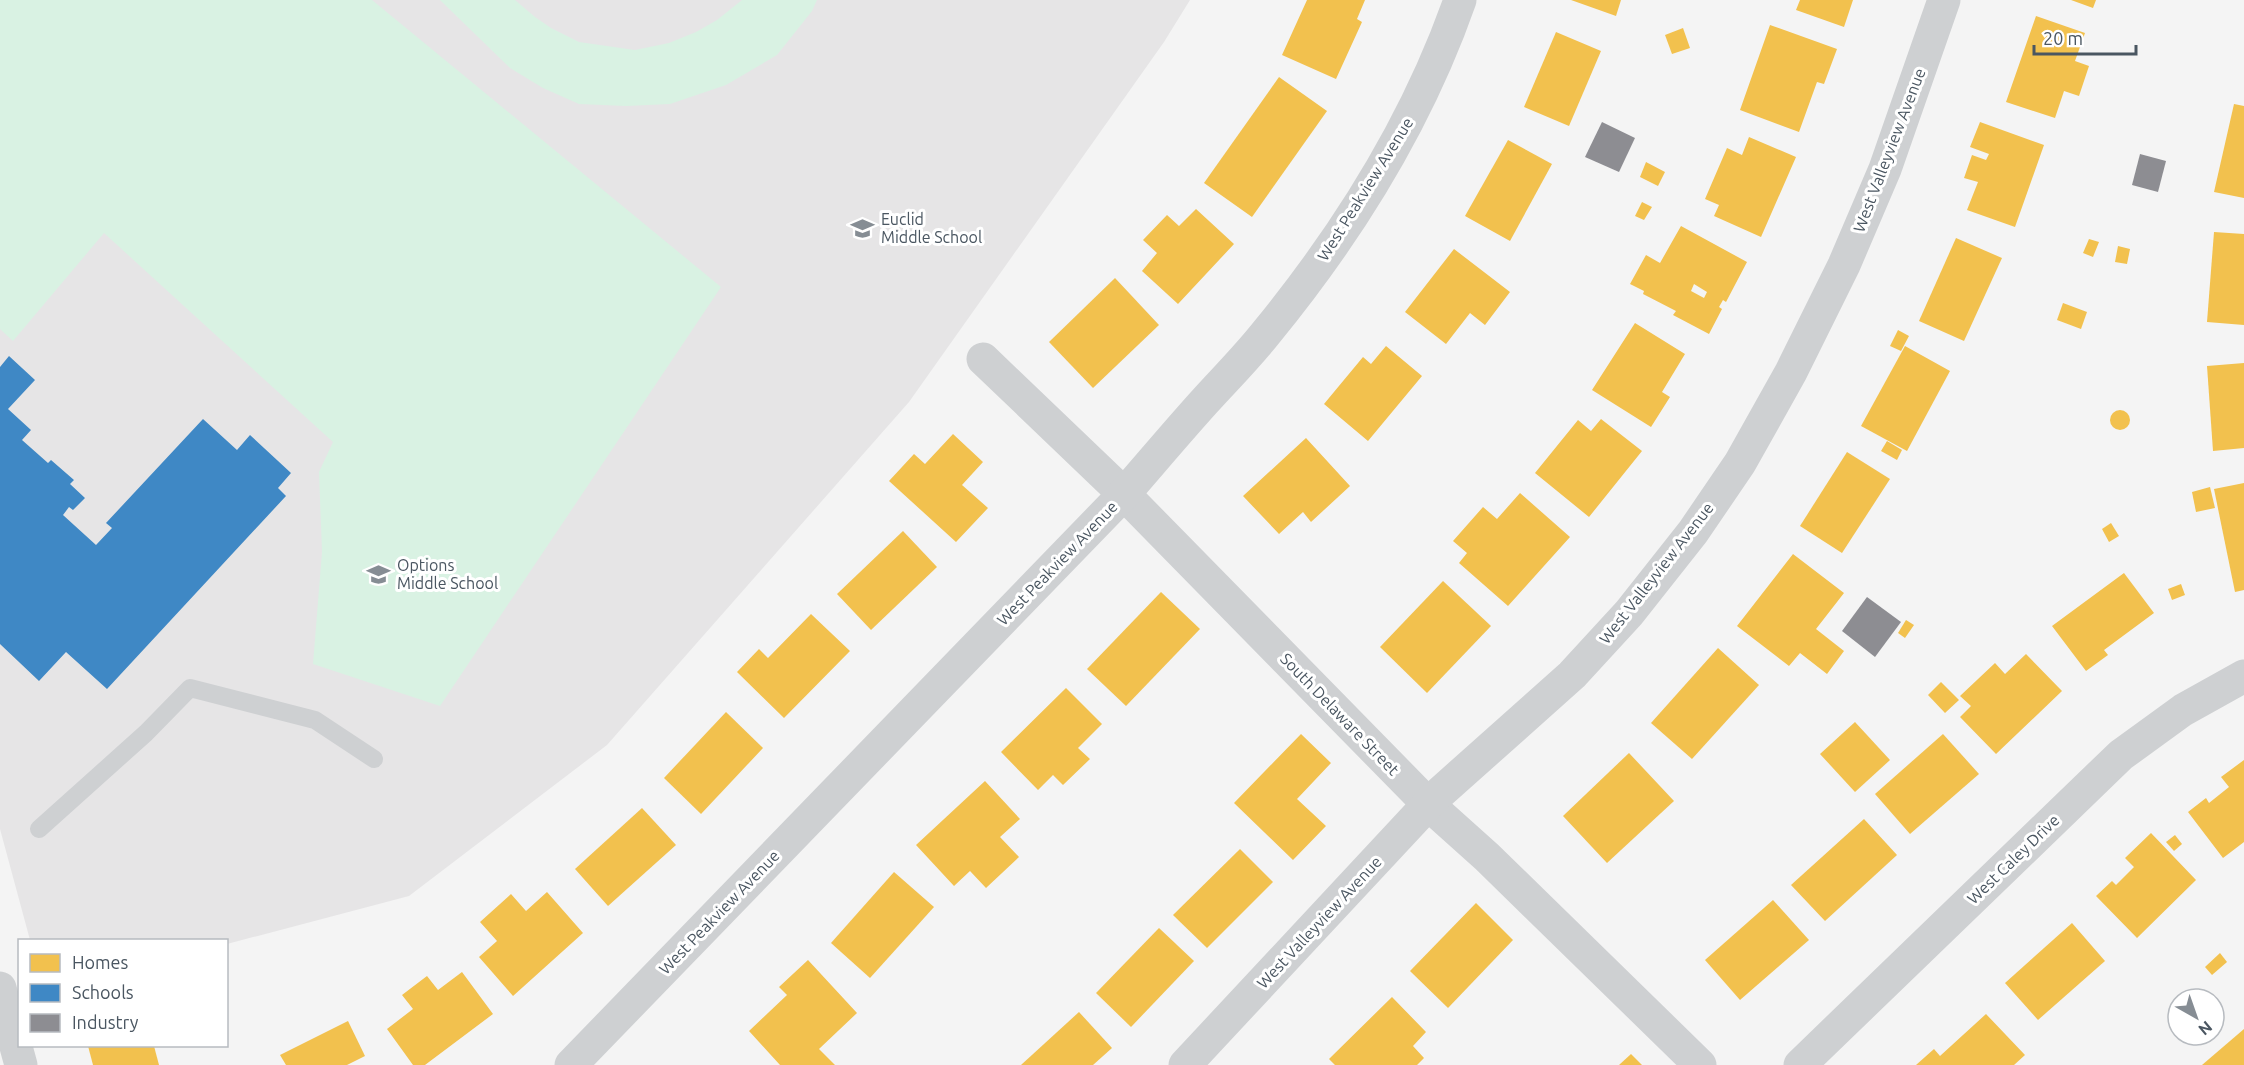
<svg xmlns="http://www.w3.org/2000/svg" width="2244" height="1065" viewBox="0 0 2244 1065" font-family="Ubuntu,sans-serif">
	<style>
		.education { fill: #e6e5e6 }
		.green { fill: #d9f2e3 }
		.homes { fill: #f2c14e; fill-rule: evenodd }
		.schools { fill: #3f88c5 }
		.industry { fill: #8d8d92 }
		.lines { fill: none; stroke-linecap: round; stroke-linejoin: round }
		.lane { stroke: #ced0d2; stroke-width: 18 }
		.street { stroke: #ced0d2; stroke-width: 33 }
		.labels { text-anchor: middle; stroke-width: 6; stroke-linejoin: round; paint-order: stroke }
		.street-label { font-size: 16px; fill: #4a5661; stroke: #fff }
		.poi-label { font-size: 16px; fill: #4a5661; stroke: #fff; text-anchor: start }
	</style>
	<rect width="100%" height="100%" fill="#f4f4f4"/>
	<path class="education" d="M0 0H1190L1164 42 909 402 607 745 409 896 227 944 226 940H30L0 829Z"/>
	<g class="green">
		<path d="M0 0H372L721 287 440 706 313 664 322 552 319 472 333 442 104 233 13 341 0 329Z"/>
		<path d="M440 0H515L535 17 551 28 579 42 635 50 669 43 696 32 717 20 742 0H817L812 11 777 55 726 85 670 104 626 106 579 104 543 88 510 68Z"/>
	</g>
	<g class="homes">
		<path d="M1307 0H1365L1357 19 1362 22 1336 79 1282 55Z"/>
		<path d="M1571 0H1621L1616 16Z"/>
		<path d="M1800 0H1853L1844 27 1796 10Z"/>
		<path d="M2071 0H2096L2093 8Z"/>
		<path d="M2036 16 2085 33 2075 61 2089 66 2079 96 2064 91 2055 118 2006 102Z"/>
		<path d="M1770 25 1837 49 1824 84 1817 82 1799 132 1740 110Z"/>
		<path d="M1683 28 1690 48 1672 54 1665 35Z"/>
		<path d="M1556 32 1601 51 1569 126 1524 107Z"/>
		<path d="M1279 77 1327 111 1252 217 1204 183Z"/>
		<path d="M2234 104 2244 106V198L2214 192Z"/>
		<path d="M1980 122 2044 145 2015 227 1967 210 1978 182 1964 178 1972 155 1986 160 1989 154 1970 147Z"/>
		<path d="M1749 137 1796 157 1761 237 1714 216 1719 205 1705 199 1727 148 1742 155Z"/>
		<path d="M1508 140 1552 164 1510 241 1465 216Z"/>
		<path d="M1646 162 1665 172 1658 186 1640 177Z"/>
		<path d="M1642 202 1652 207 1644 220 1635 216Z"/>
		<path d="M1196 209 1234 244 1178 304 1142 271 1157 253 1143 240 1167 215 1179 226Z"/>
		<path d="M1681 226 1747 262 1726 302 1723 300 1719 307 1722 309 1709 334 1673 315 1676 311 1643 294 1644 291 1630 284 1646 255 1660 263ZM1694 284 1707 292 1704 298 1691 291Z"/>
		<path d="M2214 232 2244 234V325L2207 322Z"/>
		<path d="M1956 238 2002 258 1964 341 1919 321Z"/>
		<path d="M2089 239 2099 242 2093 257 2083 253Z"/>
		<path d="M2118 246 2130 249 2127 264 2115 262Z"/>
		<path d="M1454 249 1510 292 1485 325 1470 313 1446 344 1405 312Z"/>
		<path d="M1115 278 1159 325 1093 388 1049 342Z"/>
		<path d="M2063 303 2087 312 2081 329 2057 320Z"/>
		<path d="M1635 323 1685 354 1662 392 1670 397 1651 427 1592 390Z"/>
		<path d="M1898 330 1909 336 1901 351 1890 346Z"/>
		<path d="M1386 346 1422 376 1368 441 1324 404 1363 357 1371 364Z"/>
		<path d="M1905 346 1950 371 1907 451 1861 426Z"/>
		<path d="M2244 363V448L2213 451 2207 366Z"/>
		<circle cx="2120" cy="420" r="10"/>
		<path d="M1601 419 1642 451 1589 517 1535 473 1578 420 1591 431Z"/>
		<path d="M953 434 983 462 962 485 988 508 956 542 889 481 914 454 925 464Z"/>
		<path d="M1306 438 1350 486 1311 522 1303 512 1279 534 1243 496Z"/>
		<path d="M1887 441 1902 450 1897 460 1881 451Z"/>
		<path d="M1847 452 1890 479 1842 553 1800 526Z"/>
		<path d="M2244 483V590L2235 592 2214 489Z"/>
		<path d="M2210 487 2215 508 2196 512 2192 492Z"/>
		<path d="M1520 493 1570 537 1508 606 1459 563 1467 553 1453 541 1483 507 1497 519Z"/>
		<path d="M2111 523 2119 536 2109 542 2102 529Z"/>
		<path d="M903 531 937 567 871 630 837 594Z"/>
		<path d="M1793 554 1844 593 1816 629 1844 651 1827 674 1800 653 1789 666 1737 626Z"/>
		<path d="M2124 573 2154 613 2104 650 2108 655 2086 671 2052 626Z"/>
		<path d="M1443 581 1491 626 1427 693 1380 647Z"/>
		<path d="M2181 584 2185 595 2172 600 2168 589Z"/>
		<path d="M1161 592 1200 629 1126 706 1087 669Z"/>
		<path d="M811 614 850 651 784 718 737 672 759 649 768 658Z"/>
		<path d="M1906 620 1914 625 1905 638 1898 633Z"/>
		<path d="M1718 648 1759 685 1692 759 1651 723Z"/>
		<path d="M2026 654 2062 691 1996 754 1960 717 1971 706 1960 696 1995 663 2005 674Z"/>
		<path d="M1941 682 1959 700 1945 713 1928 695Z"/>
		<path d="M1066 688 1102 724 1078 748 1090 759 1063 785 1053 775 1038 790 1001 752Z"/>
		<path d="M726 712 763 748 701 814 664 778Z"/>
		<path d="M1855 722 1890 760 1855 792 1820 754Z"/>
		<path d="M1301 734 1331 763 1297 799 1326 826 1293 860 1234 803Z"/>
		<path d="M1943 734 1979 774 1910 834 1875 794Z"/>
		<path d="M1629 753 1674 801 1607 863 1563 816Z"/>
		<path d="M2244 760V842L2223 858 2188 812 2206 798 2209 803 2229 787 2221 777Z"/>
		<path d="M985 781 1020 819 1000 837 1019 857 986 888 970 871 954 886 916 845Z"/>
		<path d="M642 808 676 845 608 906 575 869Z"/>
		<path d="M1864 819 1897 855 1825 921 1791 885Z"/>
		<path d="M2151 833 2196 880 2137 938 2096 896 2112 881 2116 885 2134 867 2125 858Z"/>
		<path d="M2175 835 2182 844 2174 851 2166 842Z"/>
		<path d="M1240 849 1273 882 1207 948 1173 915Z"/>
		<path d="M894 872 934 907 870 978 831 943Z"/>
		<path d="M547 892 583 933 513 996 479 957 497 941 480 922 511 894 526 911Z"/>
		<path d="M1773 900 1809 940 1740 1000 1705 960Z"/>
		<path d="M1476 903 1513 940 1448 1008 1410 971Z"/>
		<path d="M2072 923 2105 961 2038 1020 2005 983Z"/>
		<path d="M1159 928 1194 961 1131 1027 1096 993Z"/>
		<path d="M2220 953 2227 962 2212 975 2205 967Z"/>
		<path d="M808 960 857 1013 819 1049 835 1065H780L749 1031 787 995 779 987Z"/>
		<path d="M462 972 493 1014 425 1065H413L387 1029 413 1009 402 995 427 976 438 990Z"/>
		<path d="M1392 997 1426 1032 1413 1046 1424 1058 1417 1065H1335L1329 1059Z"/>
		<path d="M1079 1012 1112 1048 1093 1065H1021Z"/>
		<path d="M1986 1014 2025 1055 2014 1065H1916L1934 1049 1940 1056Z"/>
		<path d="M348 1021 365 1056 347 1065H286L280 1055Z"/>
		<path d="M2244 1029V1065H2202Z"/>
		<path d="M88 1046H154L159 1065H93Z"/>
		<path d="M1631 1054 1642 1065H1619Z"/>
	</g>
	<path class="schools" d="M9 356 35 380 8 409 31 430 22 440 48 463 51 460 74 480 70 484 85 498 73 510 69 507 63 515 96 545 112 528 106 523 203 419 237 450 250 435 291 473 278 488 286 496 107 689 66 652 39 681 0 644V367Z"/>
	<g class="industry">
		<path d="M1602 122 1635 138 1619 172 1585 157Z"/>
		<path d="M2140 154 2166 161 2158 192 2132 185Z"/>
		<path d="M1867 597 1901 622 1875 657 1842 631Z"/>
	</g>
	<g class="lines">
		<path class="lane" d="M39 829 146 733 190 688 315 720 374 759"/>
		<g class="street">
			<path d="M983 359 1124 494 1429 805 1487 857 1700 1065"/>
			<path d="M0 988 21 1065"/>
			<path d="M571 1065 1124 494C1151 463 1177 432 1205 401 1225 379 1247 357 1266 333 1348 233 1417 123 1460 0"/>
			<path d="M1185 1065 1433 799 1572 675 1629 613 1693 532 1740 463 1791 372 1844 265 1885 169 1944 0"/>
			<path d="M1800 1065 2121 755 2183 710 2244 676"/>
		</g>
	</g>
	<defs>
		<symbol id="school-bare" viewBox="-9 -9 18 18"><path d="M0-5L7-2L0 1L-7-2ZM-4 1L0 2.5L4 1V4Q0 6-4 4Z" fill="#868d94" stroke="#fff" stroke-width="2.5" paint-order="stroke"/></symbol>
	</defs>
	<g fill-rule="evenodd">
		<use href="#school-bare" x="846" y="212" width="33" height="33"/>
		<use href="#school-bare" x="362" y="558" width="33" height="33"/>
	</g>
	<g class="labels">
		<g class="street-label">
			<text transform="translate(1889 150) rotate(-69)" y="6">West Valleyview Avenue</text>
			<text transform="translate(1365 189) rotate(-58)" y="6">West Peakview Avenue</text>
			<text transform="translate(1057 563) rotate(-46)" y="6">West Peakview Avenue</text>
			<text transform="translate(1656 573) rotate(-52)" y="6">West Valleyview Avenue</text>
			<text transform="translate(1340 714) rotate(46)" y="6">South Delaware Street</text>
			<text transform="translate(2013 859) rotate(-44)" y="6">West Caley Drive</text>
			<text transform="translate(719 912) rotate(-46)" y="6">West Peakview Avenue</text>
			<text transform="translate(1319 922) rotate(-47)" y="6">West Valleyview Avenue</text>
		</g>
		<g class="poi-label">
			<text x="881" y="225">Euclid<tspan x="881" dy="18">Middle School</tspan></text>
			<text x="397" y="571">Options<tspan x="397" dy="18">Middle School</tspan></text>
		</g>
	</g>
	<rect x="18" y="939" width="210" height="108" fill="#ffffff" stroke="#b7bbc0" stroke-width="1.5"/>
	<rect x="30" y="954" width="30" height="18" fill="#f2c14e" stroke="#b7bbc0" stroke-width="1.5"/>
	<text x="72" y="969" font-size="18" fill="#4a5661">Homes</text>
	<rect x="30" y="984" width="30" height="18" fill="#3f88c5" stroke="#b7bbc0" stroke-width="1.5"/>
	<text x="72" y="999" font-size="18" fill="#4a5661">Schools</text>
	<rect x="30" y="1014" width="30" height="18" fill="#8d8d92" stroke="#b7bbc0" stroke-width="1.5"/>
	<text x="72" y="1029" font-size="18" fill="#4a5661">Industry</text>
	<g transform="translate(2196 1017) rotate(140)"><circle r="28" fill="#ffffff" stroke="#b7bbc0" stroke-width="1.5"/>
	<path d="M0-4.5L10 22L0 15L-10 22Z" fill="#868d94"/>
	<text y="-9" font-size="16" font-weight="bold" text-anchor="middle" fill="#4a5661">N</text>
	</g>
	<path d="M2034 45v9h102v-9" fill="none" stroke="#4a5661" stroke-width="3"/>
	<text x="2043" y="45" font-size="18" fill="#4a5661" stroke="#ffffff" stroke-width="4.5" paint-order="stroke">20 m</text>
</svg>
